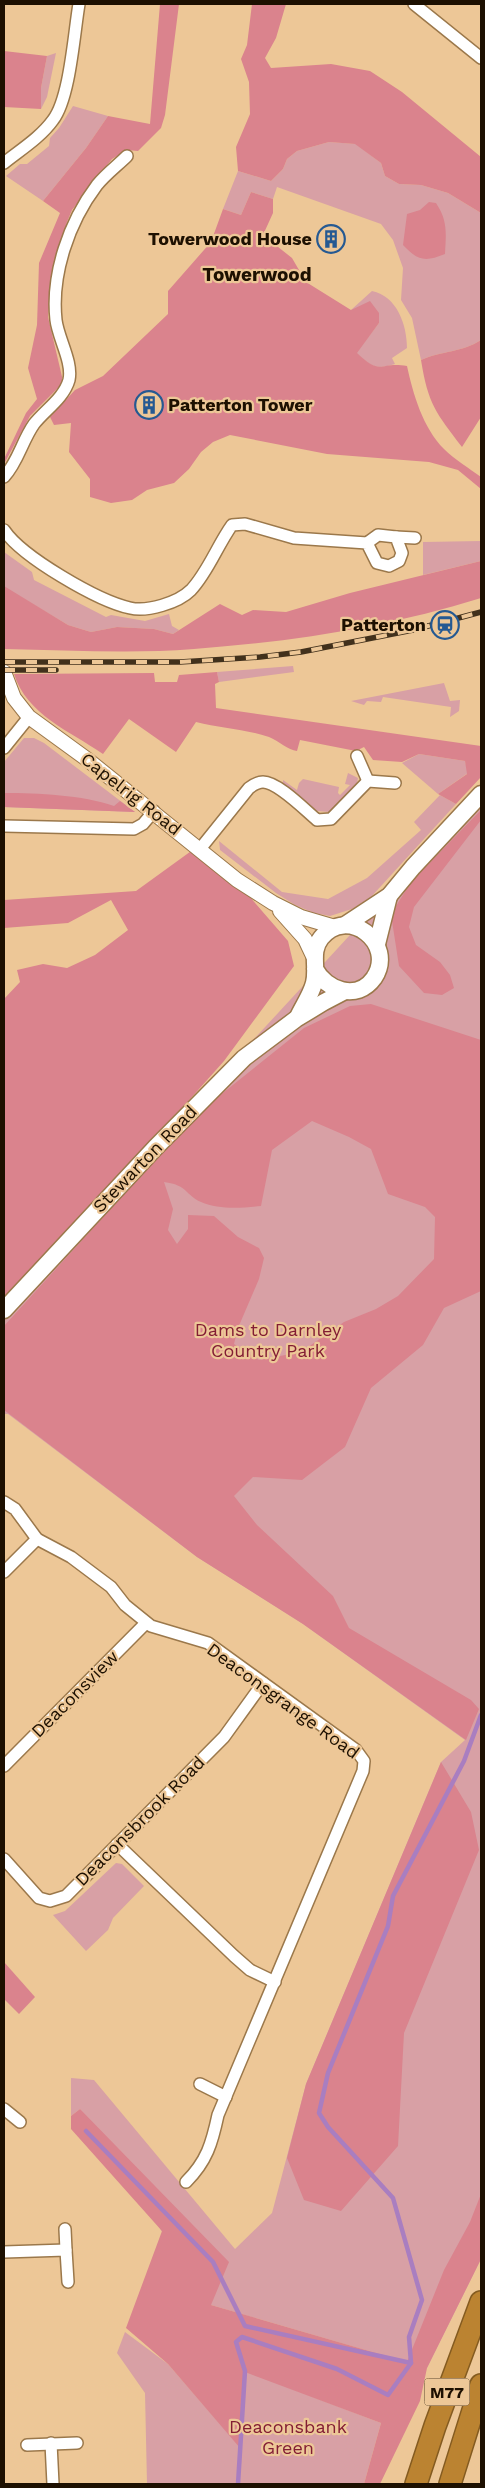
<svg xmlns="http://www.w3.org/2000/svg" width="485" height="2488" viewBox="0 0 485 2488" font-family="'Work Sans',sans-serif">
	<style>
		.green { fill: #d8a0a5 }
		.forest { fill: #da838d; fill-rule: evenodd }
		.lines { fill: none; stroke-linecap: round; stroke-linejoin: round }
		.stream { stroke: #a97ec0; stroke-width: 4.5 }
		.minor-casing { stroke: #9b784b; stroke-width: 14 }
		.tertiary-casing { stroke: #9b784b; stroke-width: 16 }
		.secondary-casing { stroke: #9b784b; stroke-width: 19 }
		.motorway-casing { stroke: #845b20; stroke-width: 24 }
		.minor { stroke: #fff; stroke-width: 11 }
		.tertiary { stroke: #fff; stroke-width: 14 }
		.secondary { stroke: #fff; stroke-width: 16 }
		.motorway { stroke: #bb8331; stroke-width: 21 }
		.rail-casing { stroke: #42311c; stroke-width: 5.5 }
		.rail { stroke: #edc797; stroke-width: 4; stroke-dasharray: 11; stroke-linecap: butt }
		.labels { text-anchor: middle; stroke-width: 4.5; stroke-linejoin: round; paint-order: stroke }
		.shield { fill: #edc797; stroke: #5b472e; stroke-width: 1 }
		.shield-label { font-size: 16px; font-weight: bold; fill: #1d1001 }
		.poi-label { font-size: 18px; font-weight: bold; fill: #1d1001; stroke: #edc797; text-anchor: end }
		.street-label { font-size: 18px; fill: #1d1001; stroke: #edc797 }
		.park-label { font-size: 18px; fill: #831d34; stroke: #edc797 }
		.neighbourhood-label { font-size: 19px; font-weight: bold; fill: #1d1001; stroke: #edc797 }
	</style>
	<rect width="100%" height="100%" fill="#edc797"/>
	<g class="green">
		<path d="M56 53 47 97 41 109V88L47 56Z"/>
		<path d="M73 106 108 116 86 148 43 201 6 176 20 164H27L49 146 50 138 59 128Z"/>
		<path d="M329 142 356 144 381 163 385 176 399 184 421 185 448 193 481 213V340C463 352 441 351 421 360L412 318 401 300 403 268 393 240 381 224 277 187 273 199 251 192 241 215 223 209 238 171 271 181 283 169 287 159 297 151Z"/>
		<path d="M372 291C397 296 407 325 407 348L392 358 395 364C375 370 372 367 356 353L379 323 351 310Z"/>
		<path d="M481 541V561L423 575V542Z"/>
		<path d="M4 552 32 572 34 580 106 617 111 615 145 621 169 614 172 626 179 630 173 634 154 629 117 627 91 632 68 625 4 587Z"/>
		<path d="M293 666 294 672 219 682 217 672Z"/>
		<path d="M444 683 450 701 460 700 459 711 450 717 451 707 383 697 381 702 367 701 364 705 351 701Z"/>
		<path d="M24 738H34L44 743 135 812 4 807V762Z"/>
		<path d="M419 754 465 761 468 773 438 794 402 763Z"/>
		<path d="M348 773 358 778 357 783 329 812 317 811 283 784V780L297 790 299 783 303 779 339 787 338 793 340 795 350 785 345 784Z"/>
		<path d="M481 793V2259L427 2368 211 2305 80 2109 71 2116V2078L94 2080 235 2249 272 2213 306 2084 441 1762 465 1740 303 1624 197 1557 8 1414H4V1310Z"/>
		<path d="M440 795 456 804 371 897 352 909 330 916 314 913 295 905 276 893 220 850 219 841 282 892 328 899 367 878 421 830 414 822Z"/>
		<path d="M116 1863 122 1864 144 1886 113 1918 108 1930 86 1951 53 1915 65 1911Z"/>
		<path d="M125 2332 168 2364 240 2447 245 2371 381 2423 364 2484H147L145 2393 117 2353Z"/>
	</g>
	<g class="forest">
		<path d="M160 4H179L165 115 161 128 138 151 127 150 112 159 72 210 67 222 51 282 48 317 63 381 59 387 30 416 4 464V459L26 413 37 399 28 368 37 325 39 263 60 213 43 201 86 148 108 116 150 124Z"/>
		<path d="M252 4H286L276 38 265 58 271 68 331 64 370 71 402 92 481 157V213L448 193 421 185 399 184 385 176 381 163 355 144 329 142 297 151 287 159 283 169 271 181 238 171 236 147 250 114 249 82 241 59 247 45Z"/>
		<path d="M4 51 47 56 41 88V109L4 107Z"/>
		<path d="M251 192 273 199V213L263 235 292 258 306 282 351 310 370 301 379 313V323L357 353C382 377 379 361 407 366 413 394 423 428 444 449 455 460 469 468 481 477V489L458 470 429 462 327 454 230 435 213 442 201 452 189 469 174 483 147 490 132 500 111 503 90 497V479L69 452 71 423 54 425 50 417 75 390 103 376 168 314V291L211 242 223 209 241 215Z"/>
		<path d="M429 202 436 203C448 221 446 233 445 254 425 262 418 261 403 245L407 214 420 210Z"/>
		<path d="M481 340V417L462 447C436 413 428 404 421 360 441 351 463 352 481 340Z"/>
		<path d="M481 561V598C388 627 291 642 194 649 131 654 67 650 4 649V586L68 625 91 632 117 627 154 629 173 634 220 604 242 615 253 610 286 612 350 593Z"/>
		<path d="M217 672 219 682 215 684 216 708 481 746V777L456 804 438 794 467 774 465 761 419 754 402 762 373 760 364 747 356 751 300 740 297 751C288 750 279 741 269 737 245 729 220 728 196 722L176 752 129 719 103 754C70 731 27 715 14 674L154 673 155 682H177L179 675Z"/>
		<path d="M4 793C39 793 82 795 114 806L120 801 135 812 4 807Z"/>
		<path d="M481 810V820L414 907 409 927 416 945 440 962 450 975 454 988 442 995 424 993 399 966 392 921 396 906 411 882Z"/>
		<path d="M194 849 249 896 288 941 294 966 224 1061 143 1152 4 1298V999L20 982 17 970 43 964 67 968 95 955 128 930 111 900 68 923 4 928V900L136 891Z"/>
		<path d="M371 1004 481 1040V1291L444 1308 423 1345 371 1388 345 1447 302 1480 253 1477 234 1496 257 1525 333 1596 349 1628 471 1700 479 1709 466 1740 303 1624 197 1557 4 1410V1326L199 1112 304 1028 350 1006ZM312 1121 349 1137 371 1149 388 1194 425 1207 435 1217 434 1259 398 1296 376 1309 344 1322 301 1352 259 1360 234 1344 238 1328 259 1279 264 1258 259 1248 238 1237 214 1216 188 1215V1229L177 1244 168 1230 173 1209 164 1182C188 1185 185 1195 201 1202 219 1210 242 1208 261 1206L272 1150Z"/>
		<path d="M441 1762 471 1812 479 1850 404 2033 398 2146 341 2211 304 2200 287 2158 306 2084Z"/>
		<path d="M4 1962 35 1997 19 2014 4 1999Z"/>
		<path d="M80 2109 229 2262 211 2305 407 2362 444 2270 470 2222 481 2194V2259L427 2368 420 2401 380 2484H364L381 2423 245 2372 240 2448 168 2364 126 2328 162 2231 71 2129V2116Z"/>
	</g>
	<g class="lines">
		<g class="stream">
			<path d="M86 2131 213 2262 245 2326 411 2363"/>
			<path d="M238 2484 245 2371 236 2342 242 2337 337 2369 388 2395 411 2363 409 2337 422 2300 393 2198 328 2127 319 2113 328 2073 388 1926 393 1896 464 1761 481 1715"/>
		</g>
		<defs>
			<g id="minor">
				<path d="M414 4 481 58"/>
				<path d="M4 163C20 150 40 138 53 120 70 98 74 33 79 4"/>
				<path d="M4 477C18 462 22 441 34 424 45 410 64 398 69 380 73 362 58 338 56 320 51 274 69 222 97 185 106 174 118 165 127 156"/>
				<path d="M4 530C22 557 98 601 130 608 147 612 178 603 191 590 208 572 217 546 232 525L245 524 294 538 367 543 378 535 396 537 402 553 399 561 389 566 377 563 367 543"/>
				<path d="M396 537 415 538"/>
				<path d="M4 748 29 717"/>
				<path d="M357 756 368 781"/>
				<path d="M4 826 134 829 143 824 154 811"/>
				<path d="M200 849 249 788C253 785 258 782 263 782 278 782 305 810 317 820L331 819 368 781 395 783"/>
				<path d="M4 1502 15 1509 37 1539 71 1557 111 1587 125 1605 151 1626 208 1643 356 1750 364 1761 363 1771 218 2115C212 2143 207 2161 186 2182"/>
				<path d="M4 1572 37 1539"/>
				<path d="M4 1766 146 1623"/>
				<path d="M117 1844 234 1956 250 1970 275 1982"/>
				<path d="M4 1859 39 1898 50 1901 66 1896 224 1737 263 1683"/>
				<path d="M200 2084 226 2097"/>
				<path d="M4 2109 20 2122"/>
				<path d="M65 2229 66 2250"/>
				<path d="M4 2252 66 2250 68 2282"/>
				<path d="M51 2443 53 2484"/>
				<path d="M27 2445 77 2443"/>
			</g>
			<g id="tertiary">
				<path d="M4 672 14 698 29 717 88 760 237 880 273 903 301 917 335 927"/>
				<path d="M280 911 305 939 314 958"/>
			</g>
			<g id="secondary">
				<path d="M345 925 389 896 413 867 481 794"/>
				<path d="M377 944 389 896"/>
				<path d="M298 1017C303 1006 311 995 314 983 318 967 310 952 321 938 347 905 397 943 374 978 357 1002 326 990 315 969"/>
				<path d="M4 1310 155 1148 244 1058 296 1019 324 1002 345 991"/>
			</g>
			<g id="motorway">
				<path d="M416 2484 435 2426 481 2302"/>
				<path d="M450 2484 481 2385"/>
			</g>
		</defs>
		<use href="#minor" class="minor-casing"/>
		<use href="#tertiary" class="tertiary-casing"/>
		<use href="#secondary" class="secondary-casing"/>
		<use href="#motorway" class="motorway-casing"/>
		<use href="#minor" class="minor"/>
		<use href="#tertiary" class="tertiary"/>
		<use href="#secondary" class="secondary"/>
		<use href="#motorway" class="motorway"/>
		<defs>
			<g id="rail">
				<path d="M4 662H180L260 657 301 652 413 630 481 612"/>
				<path d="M4 670H56"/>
			</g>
		</defs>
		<use href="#rail" class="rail-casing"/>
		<use href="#rail" class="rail"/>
	</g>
	<defs>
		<symbol id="building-ring" viewBox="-11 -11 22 22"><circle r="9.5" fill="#edc797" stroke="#255992" stroke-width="1.5"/><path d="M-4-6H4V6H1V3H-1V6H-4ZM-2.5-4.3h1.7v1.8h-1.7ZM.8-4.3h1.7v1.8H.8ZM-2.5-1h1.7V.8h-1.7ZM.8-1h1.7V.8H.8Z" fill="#255992"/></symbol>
		<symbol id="station-ring" viewBox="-11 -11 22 22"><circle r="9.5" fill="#edc797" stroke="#255992" stroke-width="1.5"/><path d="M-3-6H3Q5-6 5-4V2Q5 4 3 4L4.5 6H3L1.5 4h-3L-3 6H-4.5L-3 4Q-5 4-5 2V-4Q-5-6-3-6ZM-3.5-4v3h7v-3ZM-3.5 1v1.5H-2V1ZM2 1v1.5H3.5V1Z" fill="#255992"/></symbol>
	</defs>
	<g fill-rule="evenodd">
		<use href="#building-ring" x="315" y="223" width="32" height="32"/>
		<use href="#building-ring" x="133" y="389" width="32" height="32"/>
		<use href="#station-ring" x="429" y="609" width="32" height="32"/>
	</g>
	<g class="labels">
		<rect class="shield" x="424.5" y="2378.5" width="45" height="27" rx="4"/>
		<g class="shield-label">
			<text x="447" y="2398">M77</text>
		</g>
		<g class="poi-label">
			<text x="312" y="245">Towerwood House</text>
			<text x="168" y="411" text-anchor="start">Patterton Tower</text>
			<text x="426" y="631">Patterton</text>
		</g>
		<g class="street-label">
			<text transform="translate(131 794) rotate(38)" y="6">Capelrig Road</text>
			<text transform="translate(145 1159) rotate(-46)" y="6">Stewarton Road</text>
			<text transform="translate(75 1694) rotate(-45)" y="6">Deaconsview</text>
			<text transform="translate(283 1701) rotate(36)" y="6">Deaconsgrange Road</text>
			<text transform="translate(140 1821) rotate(-45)" y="6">Deaconsbrook Road</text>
		</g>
		<g class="park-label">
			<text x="268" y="1336">Dams to Darnley<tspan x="268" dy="21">Country Park</tspan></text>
			<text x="288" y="2433">Deaconsbank<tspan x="288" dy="21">Green</tspan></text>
		</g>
		<g class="neighbourhood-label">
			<text x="257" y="281">Towerwood</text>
		</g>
	</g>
	<rect width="485" height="2488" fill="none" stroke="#1d1001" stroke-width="10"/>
</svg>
